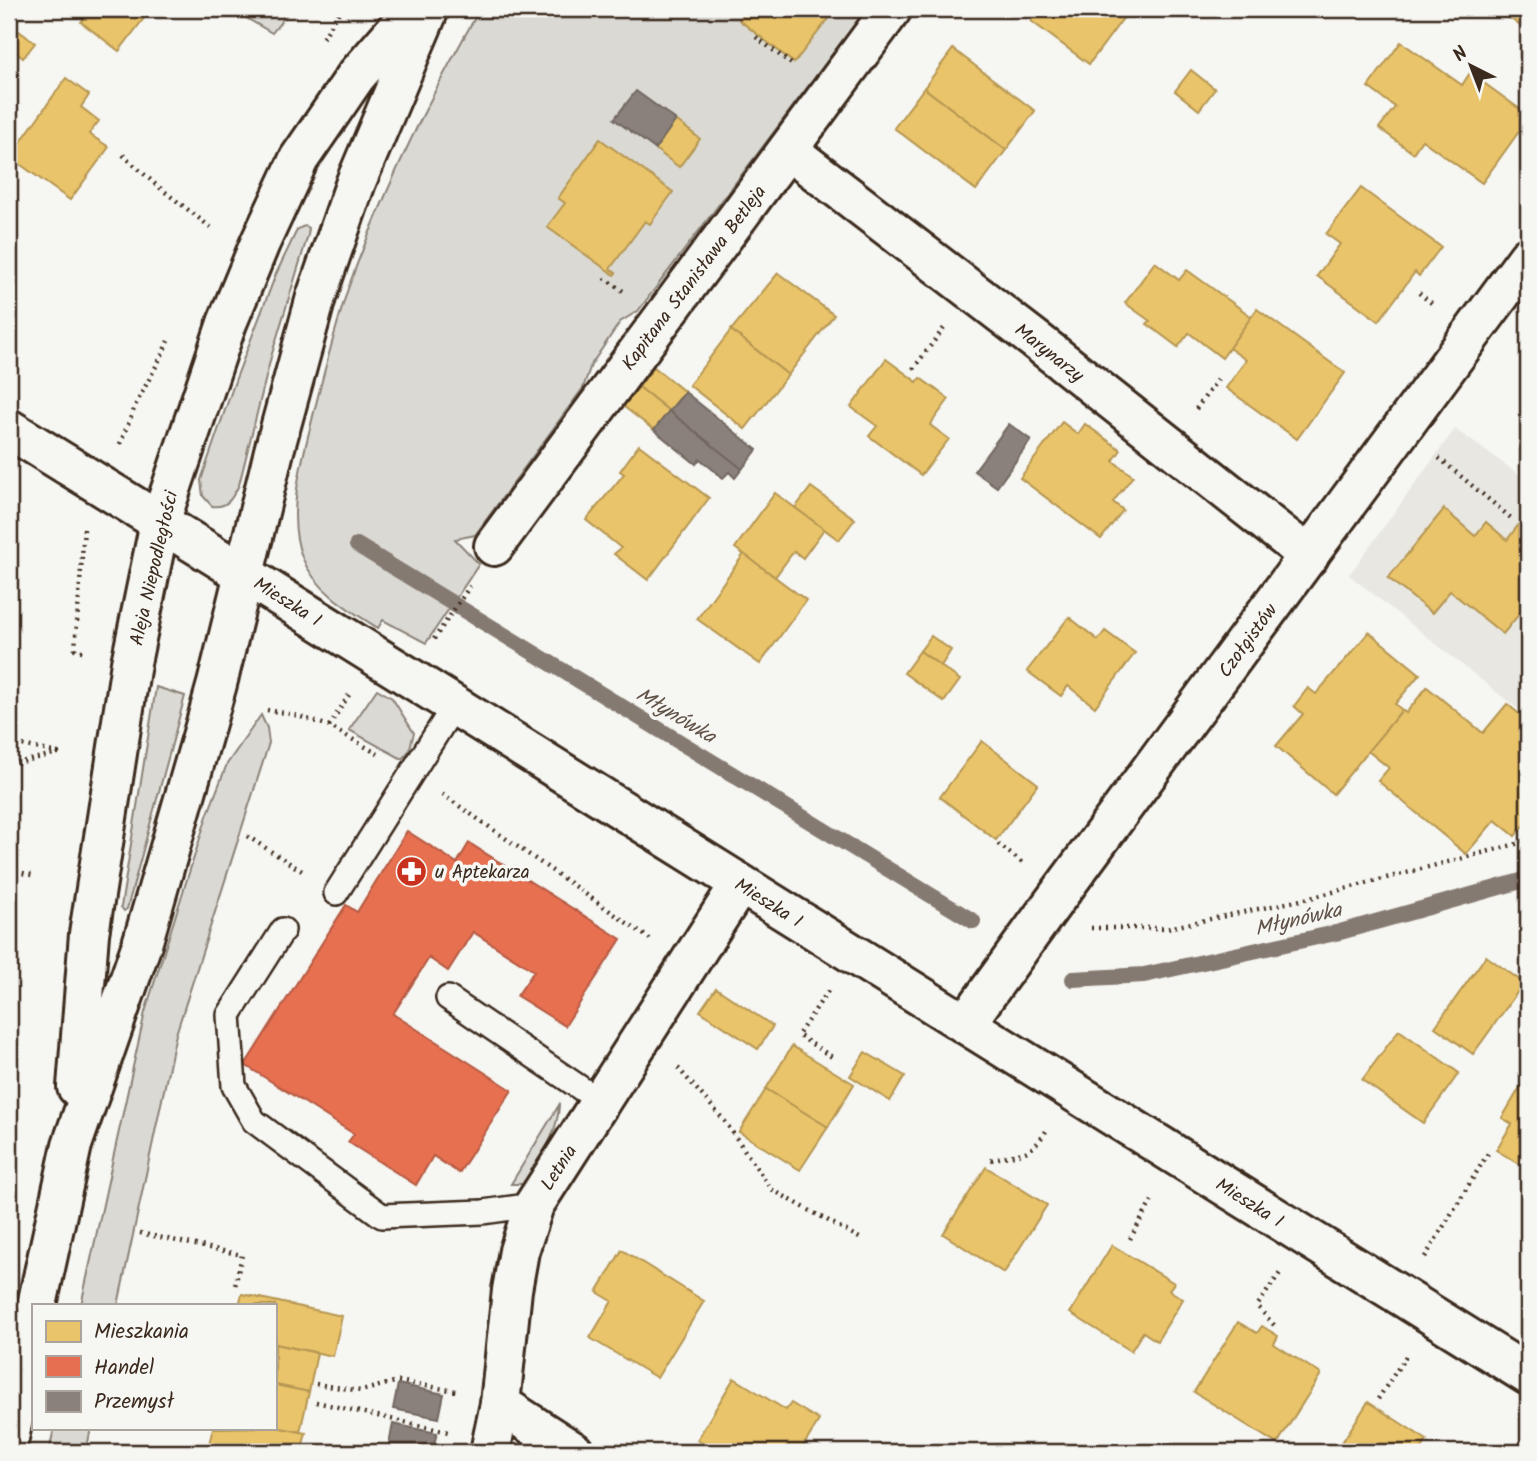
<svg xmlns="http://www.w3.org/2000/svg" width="1537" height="1461" viewBox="0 0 1537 1461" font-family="Kalam,sans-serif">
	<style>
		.built { fill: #e8e7e2 }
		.green { fill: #dad9d3; stroke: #8a8278; stroke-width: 2 }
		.homes { fill: #e9c46a; stroke: #b59653; stroke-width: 2 }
		.shops { fill: #e76f51; stroke: #b35a42; stroke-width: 2 }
		.industry { fill: #8a817c; stroke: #726760; stroke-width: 2 }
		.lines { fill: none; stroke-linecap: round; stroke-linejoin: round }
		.stream { stroke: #857a71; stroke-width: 16 }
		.lane-casing { stroke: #3b2a1e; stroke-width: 28 }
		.street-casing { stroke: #3b2a1e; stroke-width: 44 }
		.secondary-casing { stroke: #3b2a1e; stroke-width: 44 }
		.path { stroke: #3b2a1e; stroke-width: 4.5; stroke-dasharray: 2 5; stroke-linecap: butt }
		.lane { stroke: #f6f6f2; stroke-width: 23 }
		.street { stroke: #f6f6f2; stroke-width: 38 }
		.secondary { stroke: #f6f6f2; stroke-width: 38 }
		.labels { text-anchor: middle; stroke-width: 7; stroke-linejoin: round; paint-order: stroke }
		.street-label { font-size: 19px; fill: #3b2a1e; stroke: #f6f6f2 }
		.poi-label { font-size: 19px; fill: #3b2a1e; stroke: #f6f6f2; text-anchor: start }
		.water-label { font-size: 21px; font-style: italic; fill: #605248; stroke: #f6f6f2 }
	</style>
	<rect width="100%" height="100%" fill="#f6f6f2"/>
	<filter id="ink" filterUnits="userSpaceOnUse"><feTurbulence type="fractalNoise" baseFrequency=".0143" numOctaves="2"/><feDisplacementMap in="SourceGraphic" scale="14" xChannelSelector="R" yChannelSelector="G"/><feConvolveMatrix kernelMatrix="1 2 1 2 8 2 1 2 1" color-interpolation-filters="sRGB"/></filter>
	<g filter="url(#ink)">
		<path class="built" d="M1455 429 1528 481V717L1349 575Z"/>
		<g class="green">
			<path d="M231 9H291L272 33Z"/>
			<path d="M480 9H866L758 153 638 311 620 322 591 365 583 388 475 535 455 539 479 564 426 643 383 620 378 628C349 610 315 590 302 557 285 513 303 459 313 416 323 376 333 336 345 298 354 269 366 241 378 213 407 143 442 75 480 9Z"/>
			<path d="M306 226 309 228 308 235 271 357 239 485C232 498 228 508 212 506L203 496 201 480 235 381 276 274 297 230 302 227Z"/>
			<path d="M156 687 185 696 127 909 124 911 121 907Z"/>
			<path d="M377 689 392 698 414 733 409 751 402 759 349 730Z"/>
			<path d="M261 715 267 728 269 743 176 1034 118 1305H81L145 1012 207 816 227 764Z"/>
			<path d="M559 1105C558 1135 539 1159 525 1184H511Z"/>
			<path d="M54 1428H91L86 1452H49Z"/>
		</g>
		<g class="homes">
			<path d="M91 9H151L119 51 81 22Z"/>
			<path d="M748 9H836L794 63 739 20Z"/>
			<path d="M1026 9H1112L1124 17 1089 64 1031 21 1035 15Z"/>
			<path d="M1518 9H1528V32L1510 18Z"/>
			<path d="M19 31 35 43 23 58 9 47V44Z"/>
			<path d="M1401 42 1462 85 1470 73 1528 115V119L1482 183 1422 140 1413 153 1379 128 1395 107 1368 87Z"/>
			<path d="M953 49 1035 111 1006 150 924 88Z"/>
			<path d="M1191 70 1215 89 1199 110 1175 91Z"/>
			<path d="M66 78 89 95 81 107 99 121 89 134 109 147 70 200 10 157Z"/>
			<path d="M924 88 1006 150 976 190 894 128Z"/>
			<path d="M676 120 700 139 679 167 655 149Z"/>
			<path d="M600 139 673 192 650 224 645 221 610 269 616 273 614 275 547 227 565 203 558 198Z"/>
			<path d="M1361 188 1441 247 1419 276 1415 272 1379 321 1317 276 1340 244 1326 234Z"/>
			<path d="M1155 262 1179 280 1187 270 1252 317 1222 358 1189 333 1178 347 1147 324 1150 321 1125 303Z"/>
			<path d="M778 273 834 315 788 375 731 330Z"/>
			<path d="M1257 309 1345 373 1297 439 1226 388 1246 360 1229 348Z"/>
			<path d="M731 330 788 375 745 429 689 385Z"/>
			<path d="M886 359 917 382 920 378 949 399 930 425 949 439 921 475 869 436 877 426 851 407Z"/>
			<path d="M654 367 685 392 669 411 639 387Z"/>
			<path d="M639 387 669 411 654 430 623 406Z"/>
			<path d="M1062 422 1078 434 1085 424 1121 450 1113 461 1133 476 1113 502 1123 510 1101 539 1020 478Z"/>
			<path d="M639 445 709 498 648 580 614 554 621 548 586 520 624 474 620 471Z"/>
			<path d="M811 487 855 519 839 540 795 508Z"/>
			<path d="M775 493 824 529 803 558 794 551 775 577 735 548Z"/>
			<path d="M1444 509 1475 536 1486 522 1507 540 1519 524 1528 531V603L1503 634 1450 591 1432 613 1388 578Z"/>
			<path d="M744 554 806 600 760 664 697 619Z"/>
			<path d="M1069 617 1098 640 1105 631 1135 653 1095 707 1068 686 1061 696 1027 671Z"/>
			<path d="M1369 632 1420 674 1395 704 1402 710 1333 794 1276 746 1303 714 1294 706 1308 688 1316 694Z"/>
			<path d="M931 636 951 650 941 666 920 651Z"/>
			<path d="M920 651 960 680 944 702 904 673Z"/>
			<path d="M1427 687 1483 733 1507 704 1528 721V820L1515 836 1495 820 1466 854 1378 781 1389 768 1368 751 1402 710 1406 713Z"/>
			<path d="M982 741 1038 784 996 840 940 797Z"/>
			<path d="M1486 956 1524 983 1473 1054 1435 1027Z"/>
			<path d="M716 988 773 1026 758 1049 700 1011Z"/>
			<path d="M1399 1030 1459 1073 1423 1123 1362 1080Z"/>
			<path d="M792 1046 854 1084 828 1127 766 1089Z"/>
			<path d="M865 1052 905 1076 890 1101 850 1076Z"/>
			<path d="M1528 1074V1169L1496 1150 1512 1124 1502 1118Z"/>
			<path d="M766 1089 828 1127 800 1170 739 1132Z"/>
			<path d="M986 1167 1047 1205 1004 1273 943 1234Z"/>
			<path d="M1112 1245 1174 1283 1169 1290 1183 1299 1157 1341 1143 1332 1131 1351 1070 1313Z"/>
			<path d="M622 1250 704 1301 657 1378 590 1338 612 1301 597 1292Z"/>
			<path d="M242 1294 342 1316 333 1356 275 1344V1305H239Z"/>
			<path d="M1238 1322 1257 1333 1262 1326 1278 1336 1274 1344 1321 1374 1277 1444 1194 1392Z"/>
			<path d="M275 1344 317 1353 309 1392 275 1385Z"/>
			<path d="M734 1378 786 1410 791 1403 819 1420 800 1452H716L697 1440Z"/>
			<path d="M275 1385 309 1392 300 1432 275 1427Z"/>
			<path d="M1368 1402 1427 1440 1420 1452H1336Z"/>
			<path d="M275 1427 306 1433 301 1452H207L213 1428Z"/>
		</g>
		<path class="shops" d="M407 831 457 863 469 843 621 939 565 1026 517 996 534 971 473 932 448 971 429 958 393 1014 512 1090 459 1173 433 1156 416 1185 348 1142 354 1134 245 1065 346 905 357 912Z"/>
		<g class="industry">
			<path d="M636 91 676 120 655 149 614 119Z"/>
			<path d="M685 392 757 450 742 469 669 411Z"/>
			<path d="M669 411 742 469 735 478 729 472 723 478 700 459 696 464 654 430Z"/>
			<path d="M1009 424 1031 440 997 487 974 471Z"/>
			<path d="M398 1384 444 1394 439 1418 393 1409Z"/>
			<path d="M393 1424 437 1433 432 1452H408L388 1448Z"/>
		</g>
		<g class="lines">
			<g class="stream">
				<path d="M357 545 973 921"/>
				<path d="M1073 979 1144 975 1340 932 1528 879"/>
			</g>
			<defs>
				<g id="lane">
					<path d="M336 893 454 706"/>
					<path d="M283 930 229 1015 234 1086 254 1121 382 1216 483 1212 534 1205"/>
					<path d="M448 998 601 1102"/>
				</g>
				<g id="street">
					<path d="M788 150 1038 342 1309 556"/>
					<path d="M494 546 892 9"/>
					<path d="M244 574 1528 1375"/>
					<path d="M966 1023 1049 908 1528 257"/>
					<path d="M490 1452 500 1404"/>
					<path d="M574 1452 500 1404 512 1290 519 1251 534 1205 740 884"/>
				</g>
				<g id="secondary">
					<path d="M9 429 244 574"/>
					<path d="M77 1087 89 934 131 663 160 522 227 323 260 243 299 159 356 76 414 9"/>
					<path d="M37 1305 72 1145 143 941 206 723 217 684 274 451 316 297 356 182 429 9"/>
					<path d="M9 1438 33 1324"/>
				</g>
			</defs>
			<use href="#lane" class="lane-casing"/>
			<use href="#street" class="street-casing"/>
			<use href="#secondary" class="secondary-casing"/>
			<g class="path">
				<path d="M756 37 794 66"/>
				<path d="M323 38 341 9"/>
				<path d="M123 155 155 184 214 230"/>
				<path d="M604 278 626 293"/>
				<path d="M1419 293 1435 306"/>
				<path d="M913 369 944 328"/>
				<path d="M1196 409 1218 379"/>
				<path d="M120 444 136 404 162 355 168 341"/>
				<path d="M1439 458 1511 518"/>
				<path d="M84 529 75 649 85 652"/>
				<path d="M434 639 470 586"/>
				<path d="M267 710 295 715 329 726 378 754"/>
				<path d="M329 726 349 695"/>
				<path d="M9 742 58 753 9 765"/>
				<path d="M442 794 650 939"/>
				<path d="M247 836 305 873"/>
				<path d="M998 844 1025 865"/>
				<path d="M9 870 36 876"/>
				<path d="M1091 928H1168L1310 898 1528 841"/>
				<path d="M828 991 798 1035 832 1057"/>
				<path d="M678 1068 724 1120 771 1189 863 1240"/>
				<path d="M991 1160C1023 1151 1029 1159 1048 1128"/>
				<path d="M140 1233 242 1255 235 1286"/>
				<path d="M1130 1239 1154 1197"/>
				<path d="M1425 1257 1490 1150"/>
				<path d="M1274 1325 1257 1306 1280 1273"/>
				<path d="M316 1384 361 1391 398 1381 456 1391"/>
				<path d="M1378 1399 1408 1353"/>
				<path d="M316 1402 448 1432"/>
				<path d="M1516 1452 1528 1433"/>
			</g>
			<use href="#lane" class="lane"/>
			<use href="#street" class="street"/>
			<use href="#secondary" class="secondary"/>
		</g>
	</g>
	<defs>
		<symbol id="pharmacy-disc" viewBox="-11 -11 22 22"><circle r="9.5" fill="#c8321e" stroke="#f6f6f2"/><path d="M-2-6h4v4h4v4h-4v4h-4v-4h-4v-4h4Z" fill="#fff"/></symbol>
	</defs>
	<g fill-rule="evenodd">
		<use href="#pharmacy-disc" x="394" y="854" width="35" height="35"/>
	</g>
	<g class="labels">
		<g class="street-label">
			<text transform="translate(693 277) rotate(-53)" y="7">Kapitana Stanisława Betleja</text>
			<text transform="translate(1050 352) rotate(38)" y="7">Marynarzy</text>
			<text transform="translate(153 568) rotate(-77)" y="7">Aleja Niepodległości</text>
			<text transform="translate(288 601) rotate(32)" y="7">Mieszka I</text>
			<text transform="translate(1247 640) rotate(-54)" y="7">Czołgistów</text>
			<text transform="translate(769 902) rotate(32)" y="7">Mieszka I</text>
			<text transform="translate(558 1167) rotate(-57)" y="7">Letnia</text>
			<text transform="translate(1250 1202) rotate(32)" y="7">Mieszka I</text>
		</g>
		<g class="poi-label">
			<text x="435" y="878">u Aptekarza</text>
		</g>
		<g class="water-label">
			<text transform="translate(676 715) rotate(31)" y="7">Młynówka</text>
			<text transform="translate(1298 919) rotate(-13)" y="7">Młynówka</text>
		</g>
	</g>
	<rect width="1537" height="1461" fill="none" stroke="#f6f6f2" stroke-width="35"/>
	<rect x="18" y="18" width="1502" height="1426" fill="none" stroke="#3b2a1e" stroke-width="2.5" filter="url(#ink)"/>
	<rect x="32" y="1304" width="245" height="126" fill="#f6f6f2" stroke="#aba49d" stroke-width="2"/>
	<rect x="46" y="1321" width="35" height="21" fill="#e9c46a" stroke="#aba49d" stroke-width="2"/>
	<text x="94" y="1338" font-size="21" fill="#3b2a1e">Mieszkania</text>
	<rect x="46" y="1356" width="35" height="21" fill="#e76f51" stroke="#aba49d" stroke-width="2"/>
	<text x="94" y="1374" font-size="21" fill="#3b2a1e">Handel</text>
	<rect x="46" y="1391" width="35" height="21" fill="#8a817c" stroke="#aba49d" stroke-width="2"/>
	<text x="94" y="1408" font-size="21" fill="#3b2a1e">Przemysł</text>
	<g transform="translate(1471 66) rotate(318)" stroke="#f6f6f2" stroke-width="5" paint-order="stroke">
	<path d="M0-5L12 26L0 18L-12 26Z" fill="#3b2a1e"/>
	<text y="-10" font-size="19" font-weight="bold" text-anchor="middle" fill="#3b2a1e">N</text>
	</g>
</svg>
